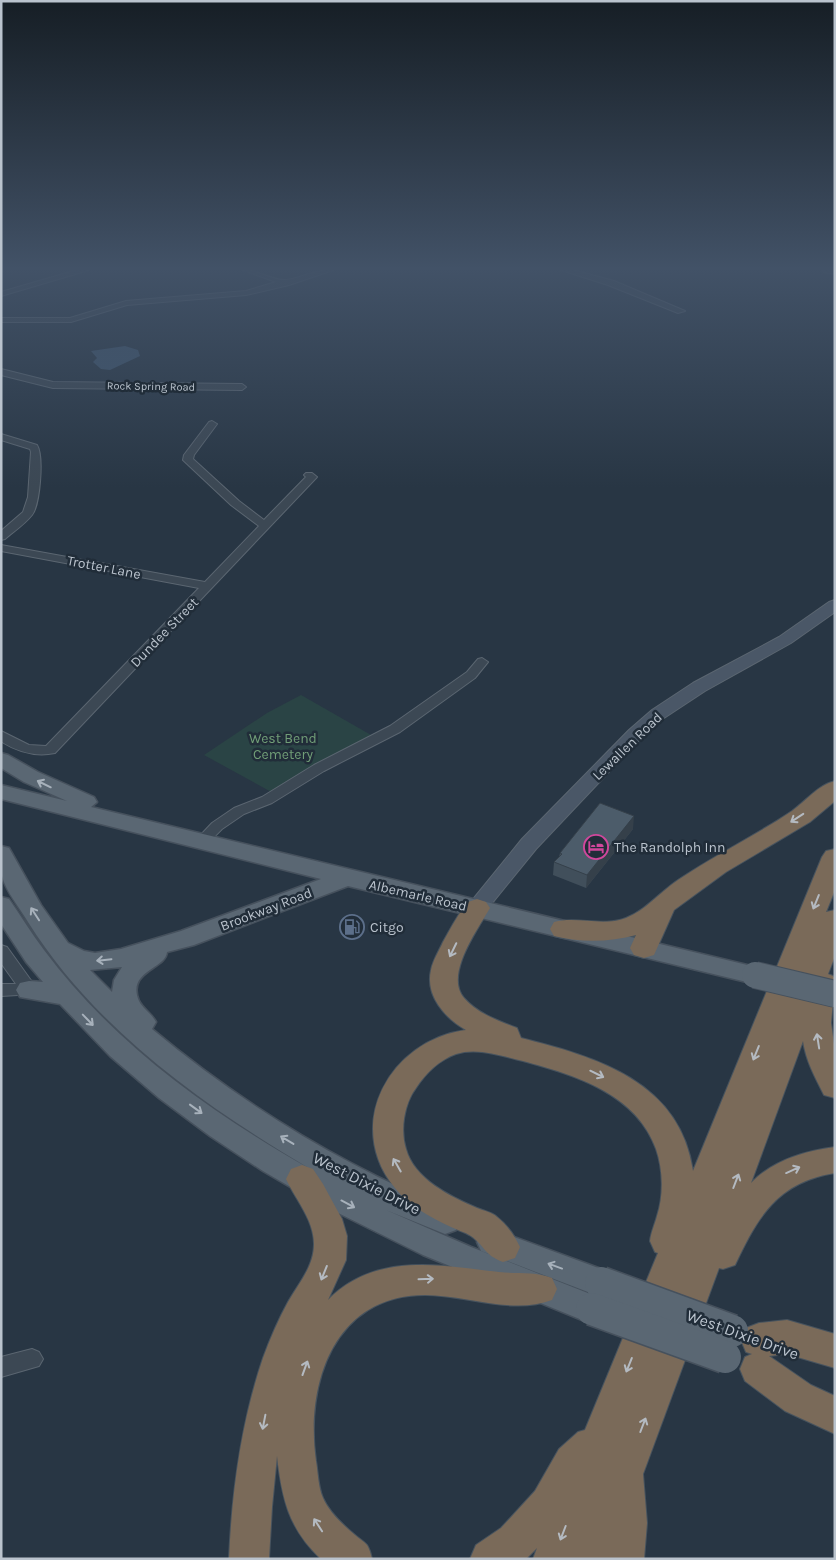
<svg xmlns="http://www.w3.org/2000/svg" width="836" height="1560" viewBox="0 0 836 1560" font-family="Karla,sans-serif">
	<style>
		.green { fill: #2a4445 }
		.water { fill: #3e556d }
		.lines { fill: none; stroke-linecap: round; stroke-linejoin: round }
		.street-casing { stroke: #5b6671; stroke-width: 2 }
		.secondary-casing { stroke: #5b6671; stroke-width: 2 }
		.primary-casing { stroke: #46515d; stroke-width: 3 }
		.highway-casing { stroke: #47535e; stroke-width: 2 }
		.street { fill: #3c4854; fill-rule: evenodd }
		.secondary { fill: #4a5767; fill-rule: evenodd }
		.primary { fill: #5a6773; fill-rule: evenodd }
		.highway { fill: #7a6a59; fill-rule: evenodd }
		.primary-bridge-far1-casing { stroke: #46515d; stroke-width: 28; stroke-linecap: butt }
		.primary-bridge-casing { stroke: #46515d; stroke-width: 35; stroke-linecap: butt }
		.primary-bridge-far1 { stroke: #5a6773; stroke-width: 26 }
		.primary-bridge { stroke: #5a6773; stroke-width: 32 }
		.wall { fill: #414f5b }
		.shaded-wall { fill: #35404a }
		.building { fill: #4c5c6a; stroke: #35404a }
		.oneway { stroke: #a7b1bb }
		.oneway2 { stroke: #b4bac1 }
		.labels { text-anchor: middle; stroke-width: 5; stroke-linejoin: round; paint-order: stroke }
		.far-street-label { font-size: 11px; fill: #bac3cd; stroke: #212d39 }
		.street-label { font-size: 14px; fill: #bac3cd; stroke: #212d39 }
		.park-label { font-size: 14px; fill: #719e77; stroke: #212d39 }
		.poi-label { font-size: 14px; fill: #bac3cd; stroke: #212d39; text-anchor: start }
		.near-street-label { font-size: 16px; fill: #bac3cd; stroke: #212d39 }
	</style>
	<rect width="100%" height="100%" fill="#283644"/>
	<path class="green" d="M301 695 371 735 275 794 204 755 267 713Z"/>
	<path class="water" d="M125 346 138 350 140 356 110 370 101 369 93 362 97 358 91 351Z"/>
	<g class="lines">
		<defs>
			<g id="street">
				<path d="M77 270H89L1 296V292Z"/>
				<path d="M243 270C258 270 273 281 286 280 302 278 316 269 333 270L289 285 246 295 127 305 71 322H1V318H70L126 301 246 291 276 282Z"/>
				<path d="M561 270H573L614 281 685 311 678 313 608 285Z"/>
				<path d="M823 270H835V274L824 272Z"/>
				<path d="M1 369 53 382 242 384 246 387 242 390 53 388 1 375Z"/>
				<path d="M212 421 217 424 194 455 193 459 239 501 264 520 306 477 304 475 306 473H312L317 477 55 753C36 757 18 752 2 742L1 731 29 745 46 746 199 588 1 551V545L205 582 259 526 231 505 183 460 184 455 209 422Z"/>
				<path d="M1 434 37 445C44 456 40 505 32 515 25 524 13 532 5 539L1 540V531L23 512 28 497 31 452 30 449 1 440Z"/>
				<path d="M482 658 488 662 475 678 400 732 324 771 272 803 244 814 222 829 207 844H197L195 841 212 823 234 808 262 797 314 765 390 726 467 672 478 659Z"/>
				<path d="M1 945 7 947 35 986 37 990 35 994 1 996V984H16L1 963Z"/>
				<path d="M32 1349 39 1352 43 1359 39 1366 1 1377V1357Z"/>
			</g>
			<path id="secondary" d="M835 600V612L791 643 705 691 664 718 641 738 536 849 484 913 477 915 470 913 467 908 470 903 522 839 629 730 652 710 693 683 779 637 829 602Z"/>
			<g id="primary">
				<path d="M1 753 8 755 38 772 94 797 97 802 91 807 764 969 768 975 764 981 755 984 348 886 194 945 167 952C166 969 126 971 139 1001 143 1009 152 1014 156 1022L152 1029C243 1105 345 1167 456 1212L460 1221 456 1230 445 1234 386 1210 471 1247 603 1299 608 1309 603 1319 592 1324 423 1255 318 1203 263 1171 210 1136 159 1098 110 1056 60 1004 20 997 16 990 20 983 29 981 43 982 26 962 1 924V897L9 899C21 916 31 933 44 950 113 1043 212 1114 312 1170 205 1107 95 1029 28 922 20 908 6 892 2 876 0 867 1 855 1 846L9 848 41 905 68 943 84 951 95 953 121 949 181 931 321 879 1 799V785L67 801 24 782 1 768ZM122 967 114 980 112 992 90 970Z"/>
				<path d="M492 1229 612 1273 617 1283 612 1293 601 1297 481 1251 477 1242 481 1233Z"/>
			</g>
			<g id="highway">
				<path d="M835 781V801L810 822 726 872 674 910 654 955 644 958 634 955 630 948 636 935C611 942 580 943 554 936L550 929 554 922C577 916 603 927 626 918 646 910 660 892 678 880 715 855 755 836 792 811 806 801 818 785 835 781Z"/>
				<path d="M835 849V890L826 912 835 910V956L828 974 833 976 835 979 831 1023 835 1051V1098L824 1095C815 1077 806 1061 803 1041L751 1183C773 1160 805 1151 835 1147V1173C778 1182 758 1216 735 1265L723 1269 719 1268 643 1474 647 1523 644 1559H533L537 1548 526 1559H470L476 1545 501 1528 535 1491 559 1449 578 1432 585 1430 658 1253 655 1252 650 1241C651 1232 655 1224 657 1216 664 1195 663 1169 656 1149 636 1093 574 1075 523 1061 502 1056 477 1047 456 1054 439 1060 425 1074 416 1088 404 1104 400 1130 406 1149 414 1179 451 1197 477 1208 484 1211 492 1212 497 1217 507 1225 515 1236 520 1247L515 1258 503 1262C484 1255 485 1246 471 1236 465 1232 457 1230 451 1227 430 1217 409 1206 395 1188 343 1125 390 1040 466 1030 445 1018 425 996 431 970 433 960 439 951 443 942 451 928 458 914 468 902L477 899 486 902 490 908C478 929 444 975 464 998 478 1014 499 1021 517 1028L521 1038C596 1057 680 1081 693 1171L822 857 826 851Z"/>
				<path d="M302 1165 313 1169 323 1184 342 1219 347 1236 346 1260 328 1300C375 1252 440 1265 499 1272 518 1274 535 1271 552 1278L557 1289 552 1300C513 1315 466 1295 425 1295 334 1295 305 1384 316 1461 318 1472 318 1487 323 1498 329 1512 343 1525 355 1535 358 1538 364 1541 367 1545 369 1548 371 1554 372 1559H321C288 1528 282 1498 277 1456L272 1507 269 1559H229C232 1490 241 1423 263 1358 270 1339 278 1320 288 1302 298 1284 314 1267 314 1244 314 1220 296 1200 286 1179L291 1169Z"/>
				<path d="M787 1320 835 1334V1368L787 1354 769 1356 811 1385 835 1396V1434L785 1411 745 1381 740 1369 745 1357 752 1354 746 1352 741 1340 746 1328 759 1323Z"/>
			</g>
		</defs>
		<use href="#street" class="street-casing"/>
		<use href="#secondary" class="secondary-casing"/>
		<use href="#primary" class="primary-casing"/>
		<use href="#highway" class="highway-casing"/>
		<use href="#street" class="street"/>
		<use href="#secondary" class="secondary"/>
		<use href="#primary" class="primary"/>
		<use href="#highway" class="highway"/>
		<defs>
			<path id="primary-bridge-far1" d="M755 975 835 994"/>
			<g id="primary-bridge">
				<path d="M601 1283 732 1331"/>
				<path d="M592 1309 725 1357"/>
			</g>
		</defs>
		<use href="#primary-bridge-far1" class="primary-bridge-far1-casing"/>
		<use href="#primary-bridge" class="primary-bridge-casing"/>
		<use href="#primary-bridge-far1" class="primary-bridge-far1"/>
		<use href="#primary-bridge" class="primary-bridge"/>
	</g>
	<path class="wall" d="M633 829 586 888 553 875 554 862 559 857 560 853Z"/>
	<path class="shaded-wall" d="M634 816 633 829 586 888 587 875Z"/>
	<path class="building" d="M600 803 634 816 587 875 554 862 562 854 560 853Z"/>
	<defs><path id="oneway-shaft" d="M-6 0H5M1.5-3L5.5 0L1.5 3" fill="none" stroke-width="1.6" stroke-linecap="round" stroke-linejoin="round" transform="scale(1.25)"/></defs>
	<g class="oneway">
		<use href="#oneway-shaft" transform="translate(44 784) rotate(-154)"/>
		<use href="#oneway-shaft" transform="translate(35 914) rotate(-123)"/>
		<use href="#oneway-shaft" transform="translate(104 960) rotate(174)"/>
		<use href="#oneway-shaft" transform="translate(88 1020) rotate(46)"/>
		<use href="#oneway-shaft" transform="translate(196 1109) rotate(36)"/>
		<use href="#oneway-shaft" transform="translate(287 1140) rotate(-149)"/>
		<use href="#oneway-shaft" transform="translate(348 1204) rotate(28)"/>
		<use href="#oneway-shaft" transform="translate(555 1266) rotate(-160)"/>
	</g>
	<g class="oneway2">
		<use href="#oneway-shaft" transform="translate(797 818) rotate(147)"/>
		<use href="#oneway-shaft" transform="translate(816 902) rotate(112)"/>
		<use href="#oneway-shaft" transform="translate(453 950) rotate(116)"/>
		<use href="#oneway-shaft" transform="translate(818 1041) rotate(-99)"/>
		<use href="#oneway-shaft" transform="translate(756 1053) rotate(112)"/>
		<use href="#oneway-shaft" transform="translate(597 1074) rotate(26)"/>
		<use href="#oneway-shaft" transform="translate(397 1165) rotate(-120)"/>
		<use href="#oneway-shaft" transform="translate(793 1170) rotate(-24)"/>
		<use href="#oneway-shaft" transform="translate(736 1181) rotate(-69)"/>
		<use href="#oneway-shaft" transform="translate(324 1273) rotate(112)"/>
		<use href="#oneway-shaft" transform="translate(426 1279) rotate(-2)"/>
		<use href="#oneway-shaft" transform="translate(629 1365) rotate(112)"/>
		<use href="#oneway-shaft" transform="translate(305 1368) rotate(-70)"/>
		<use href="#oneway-shaft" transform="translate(264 1422) rotate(101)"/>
		<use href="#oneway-shaft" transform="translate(643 1425) rotate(-69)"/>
		<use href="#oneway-shaft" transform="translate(318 1525) rotate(-123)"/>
		<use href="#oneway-shaft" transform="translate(563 1533) rotate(111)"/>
	</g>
	<linearGradient id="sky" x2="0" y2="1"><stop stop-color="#161e25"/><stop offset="0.55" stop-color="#425267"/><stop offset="1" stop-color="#425267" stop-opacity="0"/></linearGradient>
	<rect width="836" height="488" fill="url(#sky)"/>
	<defs>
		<symbol id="hotel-ring" viewBox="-11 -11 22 22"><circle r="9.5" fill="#212d39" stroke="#d1479c" stroke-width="1.5"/><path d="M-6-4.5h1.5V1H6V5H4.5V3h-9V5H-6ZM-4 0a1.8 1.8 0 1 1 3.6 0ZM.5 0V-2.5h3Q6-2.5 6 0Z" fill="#d1479c"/></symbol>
		<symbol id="fuel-ring" viewBox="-11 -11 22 22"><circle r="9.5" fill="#212d39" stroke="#5c6f8a" stroke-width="1.5"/><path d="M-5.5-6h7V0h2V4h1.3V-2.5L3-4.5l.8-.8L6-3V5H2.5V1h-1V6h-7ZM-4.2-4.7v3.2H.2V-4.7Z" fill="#5c6f8a"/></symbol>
	</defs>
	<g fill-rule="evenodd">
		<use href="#hotel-ring" x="582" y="833" width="28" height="28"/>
		<use href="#fuel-ring" x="338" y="913" width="28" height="28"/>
	</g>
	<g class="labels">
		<g class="far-street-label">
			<text transform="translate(151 386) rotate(1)" y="4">Rock Spring Road</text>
		</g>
		<g class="street-label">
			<text transform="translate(104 567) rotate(11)" y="5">Trotter Lane</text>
			<text transform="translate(164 632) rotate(-46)" y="5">Dundee Street</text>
			<text transform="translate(627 746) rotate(-44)" y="5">Lewallen Road</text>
			<text transform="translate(418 895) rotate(13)" y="5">Albemarle Road</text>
			<text transform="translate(266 909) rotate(-21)" y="5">Brookway Road</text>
		</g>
		<g class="park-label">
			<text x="283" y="743">West Bend<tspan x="283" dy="16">Cemetery</tspan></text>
		</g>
		<g class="poi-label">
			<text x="614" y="852">The Randolph Inn</text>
			<text x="370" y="932">Citgo</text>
		</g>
		<g class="near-street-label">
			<text transform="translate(367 1183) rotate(27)" y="6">West Dixie Drive</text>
			<text transform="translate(743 1334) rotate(20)" y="6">West Dixie Drive</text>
		</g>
	</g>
	<rect width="836" height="1560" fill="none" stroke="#bac3cd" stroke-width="5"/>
</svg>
